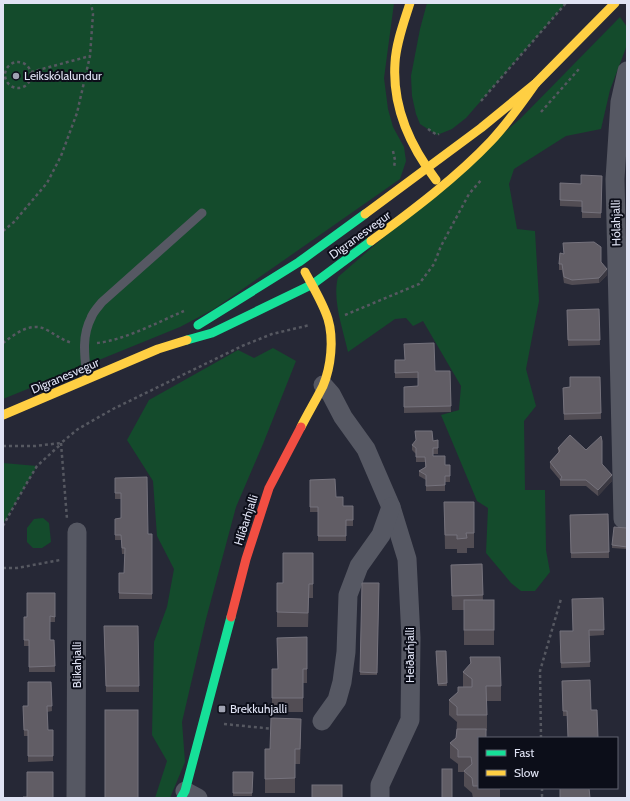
<svg xmlns="http://www.w3.org/2000/svg" width="630" height="801" viewBox="0 0 630 801" font-family="Cabin,sans-serif">
	<style>
		.green { fill: #144b2c }
		.lines { fill: none; stroke-linecap: round; stroke-linejoin: round }
		.path { stroke: #565861; stroke-width: 2.5; stroke-dasharray: 3 3; stroke-linecap: butt }
		.lane { stroke: #565863; stroke-width: 9 }
		.street { stroke: #565863; stroke-width: 19 }
		.fast { stroke: #16e098; stroke-width: 9 }
		.slow { stroke: #ffcf43; stroke-width: 9 }
		.jam { stroke: #f24e42; stroke-width: 9 }
		.wall { fill: #524d54 }
		.shaded-wall { fill: #3a3841 }
		.building { fill: #615d65; stroke: #75727c }
		.poi-dot { fill: #9fa2b2; stroke: #0c0e19; stroke-width: 1.5 }
		.labels { text-anchor: middle; stroke-width: 4; stroke-linejoin: round; paint-order: stroke }
		.poi-label { font-size: 12px; fill: #e0e3f4; stroke: #0c0e19; text-anchor: start }
		.street-label { font-size: 12px; fill: #e0e3f4; stroke: #0c0e19 }
	</style>
	<rect width="100%" height="100%" fill="#262836"/>
	<g class="green">
		<path d="M3 3H394L384 78 388 109 393 127 404 147 406 161 400 179 214 309 180 327 3 399Z"/>
		<path d="M427 3H566L466 118 452 129 437 135 420 124 416 114 412 96 411 76 420 29Z"/>
		<path d="M620 17 627 27V45L610 90 601 129 566 136 514 169 509 184 517 229 535 231 539 301 526 369 536 406 524 421 525 490H545L546 550 550 572 535 591H521L511 583 486 553 488 508 477 501 441 415 459 410 461 386 423 321 413 326 406 318 395 319 348 352C343 329 332 300 338 277L521 118Z"/>
		<path d="M273 348 296 361 263 444 236 507 206 619 182 722 185 762 170 798H155L167 761 152 735 154 642 167 607 174 569 157 536 153 481 127 440 149 400 238 350 254 358Z"/>
		<path d="M3 463 37 466 3 524Z"/>
		<path d="M43 518 49 523 51 542 42 548H33L27 542V528L34 519Z"/>
	</g>
	<g class="lines">
		<g class="path">
			<circle cx="18" cy="75" r="13"/>
			<path d="M31 72 90 56"/>
			<path d="M481 101 566 3"/>
			<path d="M541 112 579 69"/>
			<path d="M428 129 437 135 439 134"/>
			<path d="M393 151 395 160 394 168"/>
			<path d="M3 231 14 222 47 183 61 156 77 113 90 56 93 14 91 3"/>
			<path d="M345 315 419 284 434 264 441 246 469 194 482 179"/>
			<path d="M3 343C15 334 31 321 47 330 56 335 62 340 72 343"/>
			<path d="M97 343C125 340 158 322 184 311"/>
			<path d="M61 443 67 519"/>
			<path d="M3 446H35L61 443 78 429 113 409 242 346 272 334 310 325"/>
			<path d="M3 526 25 486 37 466 61 444"/>
			<path d="M3 568H17L60 560"/>
			<path d="M224 724 274 729"/>
			<path d="M541 738 540 671 561 599"/>
			<path d="M542 788V796L543 798"/>
		</g>
		<path class="lane" d="M87 379C85 359 81 337 91 318 93 312 98 307 102 302L202 213"/>
		<g class="street">
			<path d="M323 385 331 394 343 417 366 449 391 507 407 559 411 638 410 720 380 785V798"/>
			<path d="M623 519 615 179 620 102 627 71"/>
			<path d="M322 721 337 700 342 682 346 652 348 595 359 566 381 535 391 507"/>
			<path d="M185 791 198 798"/>
			<path d="M76 798 77 532"/>
		</g>
		<g class="fast">
			<path d="M198 325 299 262 365 214"/>
			<path d="M187 340 212 333 313 284 371 241"/>
			<path d="M181 798 185 791 231 617"/>
		</g>
		<g class="slow">
			<path d="M410 3C404 22 396 43 395 63 392 107 410 146 436 180"/>
			<path d="M365 214 481 128 536 83 615 3"/>
			<path d="M371 241C412 211 457 177 491 141 508 123 522 103 536 83"/>
			<path d="M3 415 158 349 187 340"/>
			<path d="M301 427C308 413 316 400 323 386 331 367 334 339 328 319 323 303 313 287 305 272"/>
		</g>
		<path class="jam" d="M231 617 246 559 269 488 301 427"/>
	</g>
	<g class="wall">
		<path d="M602 176 601 218H582V207L560 206V183L581 184Z"/>
		<path d="M563 243 601 262 607 275 599 283 572 285 564 283 562 270H559V264L564 254Z"/>
		<path d="M599 309 600 345 568 346 567 310Z"/>
		<path d="M395 360 435 371H450L451 412 404 413V387L418 386V378H395Z"/>
		<path d="M600 377 601 419 564 420 563 388 570 387Z"/>
		<path d="M438 440V454H433V456L445 465H450V482H445V491H426V480L419 476V471L425 467V462H416V454L412 450V445L433 441Z"/>
		<path d="M558 448 586 450 602 464 612 481 598 496 586 486H560V480L550 468V462L558 453Z"/>
		<path d="M115 478 148 534H152V599H119V573H124L125 554H122L121 540H115V519L121 518V499H115Z"/>
		<path d="M310 480 336 497 343 506H353V526H346V541H318V512H310Z"/>
		<path d="M444 502H474V548H467V553H457V549H445Z"/>
		<path d="M608 514 609 558H571L570 515Z"/>
		<path d="M627 528V549L612 548V545Z"/>
		<path d="M313 553V598H309L308 627H277V583H283Z"/>
		<path d="M482 564 483 600H494V645H464V610H452L451 565Z"/>
		<path d="M362 583H379L377 675H360Z"/>
		<path d="M55 593V622H50V640H54L55 672H29V646H24V617H27Z"/>
		<path d="M603 598 604 635 589 636 590 667 561 668 560 631H573Z"/>
		<path d="M104 626H138L139 692H106Z"/>
		<path d="M307 637V683H303V712H272V669H278Z"/>
		<path d="M436 651H446L447 686H438Z"/>
		<path d="M470 657 501 686V701H487V730L479 738V788H500V798H473L472 793 464 786V772H458V764L450 758V743L456 738 457 722 449 715V700L458 693V687H463V672L470 665Z"/>
		<path d="M590 680 567 716H563L562 681Z"/>
		<path d="M51 682 52 711 47 712 48 730H53V761L28 762V736H24L23 706H28Z"/>
		<path d="M301 734 300 764H295V793H265V749H270Z"/>
		<path d="M233 772H253L252 796H233Z"/>
	</g>
	<g class="shaded-wall">
		<path d="M607 269V275L599 283V278Z"/>
		<path d="M612 475V481L598 496V490Z"/>
	</g>
	<g class="building">
		<path d="M581 175 602 176 601 213 582 212V201L560 200V183L581 184Z"/>
		<path d="M594 242 601 247V262L607 269 599 278 572 280 564 277 562 264H559L560 253 564 254 563 243Z"/>
		<path d="M599 309 600 340H568L567 310Z"/>
		<path d="M434 343 435 371H450L451 406 404 407V387L418 386V372L395 373V360H405L404 344Z"/>
		<path d="M570 377H600L601 413 564 414 563 388 570 387Z"/>
		<path d="M415 431H432L433 441 438 440V448H433V456H445V465H450V476H445V485L426 486V475L419 471 426 467 425 457H416V448L412 445 416 440Z"/>
		<path d="M570 435 586 450 601 436 602 441V464L612 475 598 490 586 480H560L562 477 550 462 560 451 558 448Z"/>
		<path d="M147 477 148 534H152V594L119 593V573H124L125 548H122L121 535H115V519L121 518V493H115V478Z"/>
		<path d="M335 479 336 497H343V506H353V520H346V536H318V507H310V480Z"/>
		<path d="M444 502H474V533H466L467 538 457 539V535H445Z"/>
		<path d="M608 514 609 552 571 553 570 515Z"/>
		<path d="M614 527 627 528V547L612 545Z"/>
		<path d="M283 553H313V584H309L308 613 277 612V583H283Z"/>
		<path d="M482 564 483 595 452 596 451 565Z"/>
		<path d="M362 583H379L377 673 360 672Z"/>
		<path d="M27 593H55V617L50 616V640H54L55 666 29 667V640H24V617H27Z"/>
		<path d="M603 598 604 630H589L590 662 561 663 560 631H573L572 599Z"/>
		<rect x="464" y="600" width="30" height="30"/>
		<path d="M104 626H138L139 686H106Z"/>
		<path d="M307 637V669H303V698H272V669H278L277 638Z"/>
		<path d="M436 651H446L447 683 438 684Z"/>
		<path d="M470 657H500L501 686H486L487 715H457V707L449 700 458 692V687H472V679L463 672 471 663Z"/>
		<path d="M590 680 591 710H597L598 738H568L567 711H563L562 681Z"/>
		<path d="M28 682H51L52 706H47L48 730H53V756H28V730H24L23 706H28Z"/>
		<rect x="105" y="710" width="33" height="88"/>
		<path d="M271 718 301 719 300 749H295V778L265 779V749H270Z"/>
		<path d="M457 729H486V738H479V786H473L472 778 464 771 472 764 471 757H458V750L450 743 456 738Z"/>
		<rect x="442" y="769" width="10" height="29"/>
		<path d="M27 772H53V798H23V797H27Z"/>
		<path d="M233 772H253L252 793H233Z"/>
		<rect x="312" y="785" width="30" height="13"/>
		<path d="M560 788H589L590 798H560Z"/>
	</g>
	<g class="poi-dot">
		<circle cx="16" cy="76" r="4"/>
		<rect x="218" y="705" width="8" height="8" rx="2"/>
	</g>
	<g class="labels">
		<g class="poi-label">
			<text x="24" y="80">Leikskólalundur</text>
			<text x="230" y="713">Brekkuhjalli</text>
		</g>
		<g class="street-label">
			<text transform="translate(616 223) rotate(-91)" y="4">Hólahjalli</text>
			<text transform="translate(360 235) rotate(-36)" y="4">Digranesvegur</text>
			<text transform="translate(65 376) rotate(-23)" y="4">Digranesvegur</text>
			<text transform="translate(246 520) rotate(-72)" y="4">Hlíðarhjalli</text>
			<text transform="translate(410 655) rotate(-90)" y="4">Heiðarhjalli</text>
			<text transform="translate(77 665) rotate(-90)" y="4">Blikahjalli</text>
		</g>
	</g>
	<rect width="630" height="801" fill="none" stroke="#e0e3f4" stroke-width="8"/>
	<rect x="478" y="737" width="140" height="52" fill="#0c0e19" stroke="#616371"/>
	<rect x="486" y="750" width="20" height="6" fill="#16e098" stroke="#616371"/>
	<text x="514" y="757" font-size="12" fill="#e0e3f4">Fast</text>
	<rect x="486" y="770" width="20" height="6" fill="#ffcf43" stroke="#616371"/>
	<text x="514" y="777" font-size="12" fill="#e0e3f4">Slow</text>
</svg>
